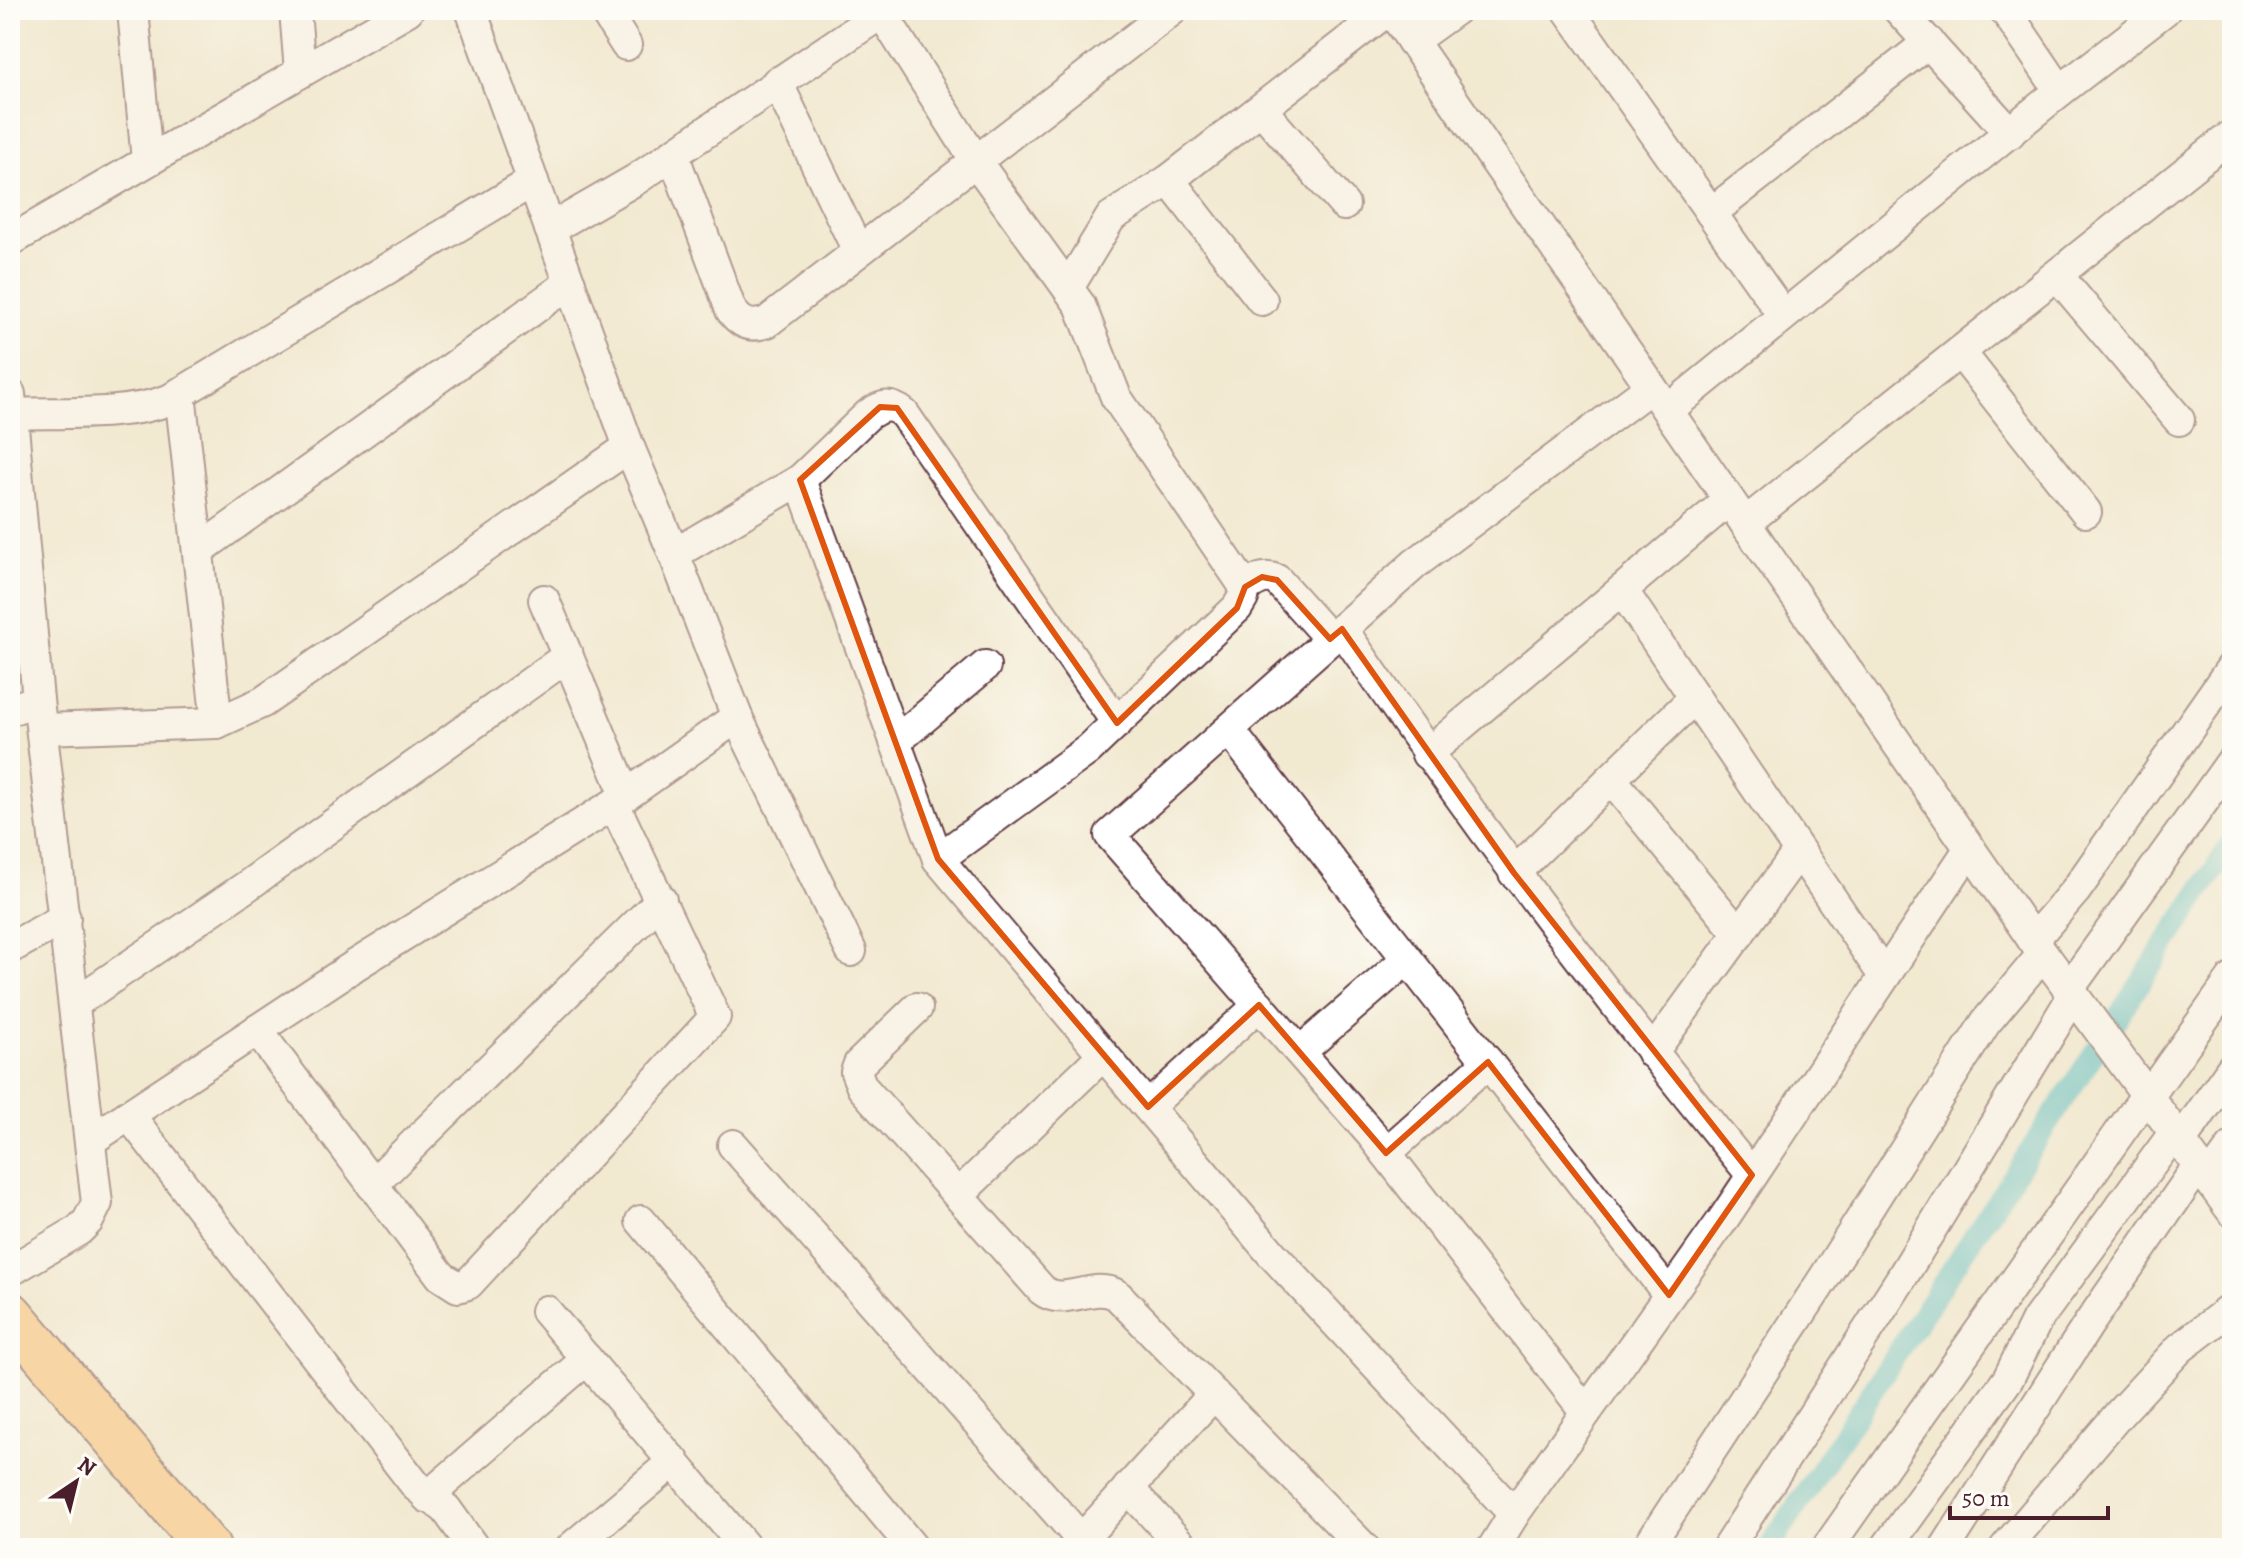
<svg xmlns="http://www.w3.org/2000/svg" width="2242" height="1558" viewBox="0 0 2242 1558" font-family="Alegreya,serif">
	<style>
		.lines { fill: none; stroke-linecap: round; stroke-linejoin: round }
		.canal { stroke: #4ebcc8; stroke-width: 22 }
		.minor-casing { stroke: #633d44; stroke-width: 34 }
		.highway-casing { stroke: #633d44; stroke-width: 48 }
		.minor { stroke: #fff; stroke-width: 30 }
		.highway { stroke: #fcbd6f; stroke-width: 44 }
		.marked { fill: none; stroke: #e0560e; stroke-width: 6; stroke-linejoin: round }
	</style>
	<rect width="100%" height="100%" fill="#fdfcf7"/>
	<filter id="ink" filterUnits="userSpaceOnUse"><feTurbulence type="fractalNoise" baseFrequency=".0125" numOctaves="2"/><feDisplacementMap in="SourceGraphic" scale="16" xChannelSelector="R" yChannelSelector="G"/><feConvolveMatrix kernelMatrix="1 2 1 2 8 2 1 2 1" color-interpolation-filters="sRGB"/></filter>
	<filter id="wash" filterUnits="userSpaceOnUse"><feTurbulence type="fractalNoise" baseFrequency=".006" numOctaves="4" result="noise"/><feDisplacementMap in="SourceGraphic" scale="32" xChannelSelector="R" yChannelSelector="G"/><feGaussianBlur stdDeviation="1.8" result="paint"/><feColorMatrix in="noise" values="0 0 0 0 0 0 0 0 0 0 0 0 0 0 0 0 0 1.4 0 .05"/><feComposite in="paint" operator="in"/></filter>
	<g filter="url(#wash)">
		<rect width="100%" height="100%" fill="#f2e9d1"/>
		<g class="lines">
			<path class="canal" d="M1769 1548 2232 843"/>
		</g>
	</g>
	<g filter="url(#ink)">
		<g class="lines">
			<defs>
				<g id="minor">
					<path d="M133 10 147 161"/>
					<path d="M295 10 300 72"/>
					<path d="M604 10 626 45"/>
					<path d="M880 10 975 160 1080 305 1116 397 1245 587 1243 598 1237 608 1088 750 938 859"/>
					<path d="M1391 10 2033 940 2232 1211"/>
					<path d="M1568 10 1783 315"/>
					<path d="M1899 10 2010 133"/>
					<path d="M2005 10 2060 91"/>
					<path d="M1412 41 1455 10"/>
					<path d="M777 82 858 251"/>
					<path d="M1261 109 1344 205"/>
					<path d="M673 154 731 310C741 324 751 328 767 322L1172 10"/>
					<path d="M1169 180 1262 300"/>
					<path d="M1711 213 1929 42"/>
					<path d="M550 229 635 180 886 10"/>
					<path d="M10 241 408 10"/>
					<path d="M2057 275 2179 420"/>
					<path d="M1068 288 1111 217 1169 180 1388 10"/>
					<path d="M1960 352 2086 512"/>
					<path d="M180 393 217 723"/>
					<path d="M10 394 38 700 97 1203 88 1221 79 1230 10 1271"/>
					<path d="M1668 410 2060 91 2165 10"/>
					<path d="M12 414C61 412 123 417 169 400L533 181"/>
					<path d="M800 480 869 414C883 405 891 403 904 414L1117 723"/>
					<path d="M1745 523 2232 135"/>
					<path d="M199 550 570 283"/>
					<path d="M674 554 800 480 938 859 1272 1254 1514 1514 1493 1548"/>
					<path d="M1245 587C1256 581 1264 574 1277 580L1330 639"/>
					<path d="M1622 590 1884 976"/>
					<path d="M544 600 626 795"/>
					<path d="M1342 629C1470 817 1607 999 1752 1175"/>
					<path d="M10 710 38 700"/>
					<path d="M737 717 851 951"/>
					<path d="M43 729 217 723 263 702 629 447"/>
					<path d="M1229 730 1669 1295"/>
					<path d="M895 742 985 666"/>
					<path d="M1427 754 1729 500"/>
					<path d="M1611 779 1739 934"/>
					<path d="M1514 873 1695 697"/>
					<path d="M2033 940 2076 890 2232 667"/>
					<path d="M10 948 65 918"/>
					<path d="M2068 990 2232 761"/>
					<path d="M75 1003 247 886 568 656"/>
					<path d="M917 1008 859 1064 856 1072 862 1087 1042 1290C1065 1308 1092 1281 1117 1295L1364 1548"/>
					<path d="M257 1030 441 1276 458 1287 468 1284 715 1017 614 804"/>
					<path d="M1300 1052 1407 959"/>
					<path d="M1652 1053 1799 851"/>
					<path d="M2148 1097 2232 979"/>
					<path d="M1148 1107 1259 1005"/>
					<path d="M129 1115 417 1487 446 1509 474 1548"/>
					<path d="M91 1140 354 966 614 804 737 717 674 554 629 447 471 10"/>
					<path d="M2181 1141 2232 1068"/>
					<path d="M733 1145 1080 1538"/>
					<path d="M1386 1153 1488 1062"/>
					<path d="M2209 1179 2232 1147"/>
					<path d="M372 1185 661 900"/>
					<path d="M958 1195 1103 1055"/>
					<path d="M641 1221 913 1548"/>
					<path d="M546 1311 746 1548"/>
					<path d="M1586 1412 1372 1135 1110 835 1416 563 1651 387"/>
					<path d="M1128 1488 1184 1548"/>
					<path d="M427 1497 587 1359"/>
					<path d="M1514 1514 1724 1218 1970 848"/>
					<path d="M571 1548 674 1461"/>
					<path d="M1074 1548 1214 1394"/>
					<path d="M1647 1548 1824 1278 1986 1022 2043 954"/>
					<path d="M1727 1548 1899 1282 2073 996"/>
					<path d="M1827 1548 2147 1094"/>
					<path d="M1886 1548 2008 1379 2037 1320 2175 1132"/>
					<path d="M1945 1548 2088 1325 2199 1165"/>
					<path d="M2005 1548 2120 1413 2180 1348 2232 1308"/>
				</g>
				<path id="highway" d="M10 1314 208 1548"/>
			</defs>
			<use href="#minor" class="minor-casing"/>
			<use href="#highway" class="highway-casing"/>
			<use href="#minor" class="minor"/>
			<use href="#highway" class="highway"/>
		</g>
	</g>
	<path d="M0 0H2242V1558H0ZM880 407 897 408 1117 723 1237 608 1245 587 1262 577 1277 580 1330 639 1342 629 1514 873 1752 1175 1669 1295 1488 1062 1386 1153 1259 1005 1148 1107 938 859 800 480Z" fill="#f2e9d1" fill-opacity=".55" fill-rule="evenodd"/>
	<path class="marked" d="M880 407 897 408 1117 723 1237 608 1245 587 1262 577 1277 580 1330 639 1342 629 1514 873 1752 1175 1669 1295 1488 1062 1386 1153 1259 1005 1148 1107 938 859 800 480Z"/>
	<rect width="2242" height="1558" fill="none" stroke="#fdfcf7" stroke-width="40"/>
	<g transform="translate(76 1482) rotate(35)" stroke="#fdfcf7" stroke-width="6" paint-order="stroke">
	<path d="M0-6L14 30L0 20L-14 30Z" fill="#4a1f2b"/>
	<text y="-12" font-size="22" font-weight="bold" text-anchor="middle" fill="#4a1f2b">N</text>
	</g>
	<path d="M1950 1506v12h158v-12" fill="none" stroke="#4a1f2b" stroke-width="4"/>
	<text x="1962" y="1506" font-size="24" fill="#4a1f2b" stroke="#fdfcf7" stroke-width="6" paint-order="stroke">50 m</text>
</svg>
